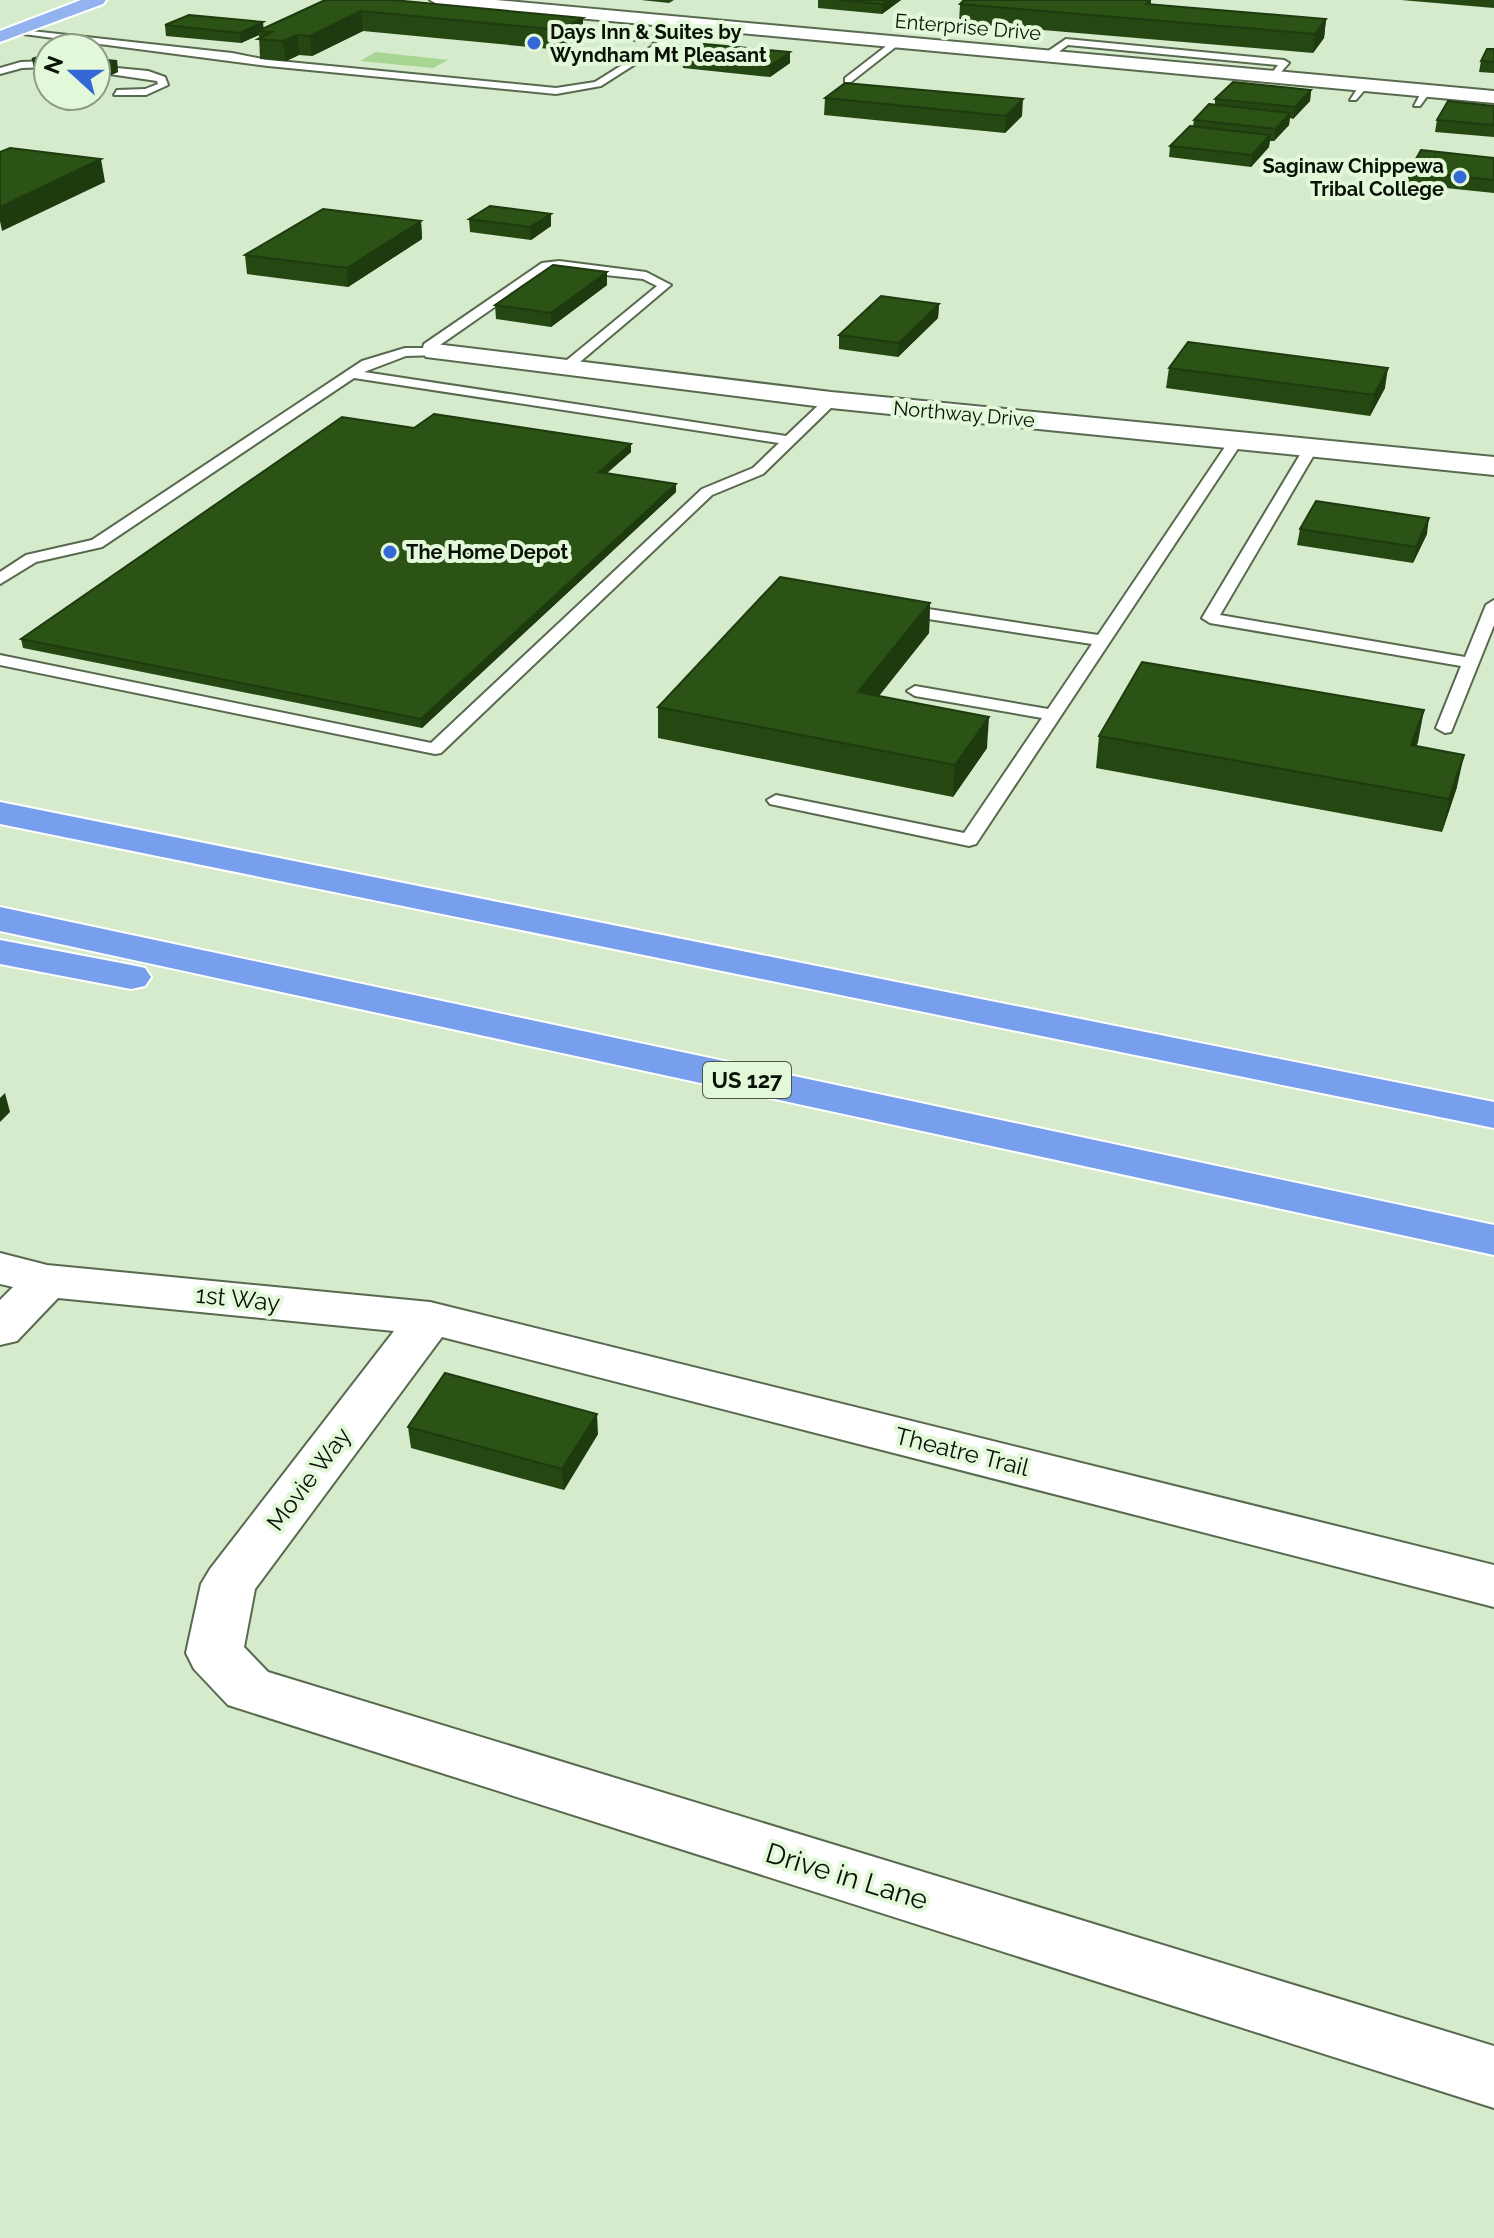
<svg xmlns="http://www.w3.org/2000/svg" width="1494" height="2238" viewBox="0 0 1494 2238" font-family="Raleway,sans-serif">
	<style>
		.green { fill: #a7d693 }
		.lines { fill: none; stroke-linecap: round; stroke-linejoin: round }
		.service-casing { stroke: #576a4f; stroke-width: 4 }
		.minor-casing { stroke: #576a4f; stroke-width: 4 }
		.trunk-casing { stroke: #fff; stroke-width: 4 }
		.motorway-casing { stroke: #fff; stroke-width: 4 }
		.service { fill: #fff; fill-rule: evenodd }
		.minor { fill: #fff; fill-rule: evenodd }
		.trunk { fill: #92b2f0; fill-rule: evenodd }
		.motorway { fill: #779fed; fill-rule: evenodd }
		.wall { fill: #254712 }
		.shaded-wall { fill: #1e3a0f }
		.building { fill: #2b5315; stroke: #1e3a0f; stroke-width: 2 }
		.poi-dot { fill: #3568d7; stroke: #e2f8d9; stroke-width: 3 }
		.labels { text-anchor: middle; stroke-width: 8; stroke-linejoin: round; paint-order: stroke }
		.far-street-label { font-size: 20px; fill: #0a1207; stroke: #e2f8d9 }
		.far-poi-label { font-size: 20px; font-weight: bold; fill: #0a1207; stroke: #e2f8d9; text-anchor: start }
		.shield { fill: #e2f8d9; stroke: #4b5746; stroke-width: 2 }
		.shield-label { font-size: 22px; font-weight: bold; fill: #0a1207 }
		.street-label { font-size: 24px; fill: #0a1207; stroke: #e2f8d9 }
		.near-street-label { font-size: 28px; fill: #0a1207; stroke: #e2f8d9 }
	</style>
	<rect width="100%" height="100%" fill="#d5ebcc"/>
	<path class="green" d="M376 52 448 60 433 68 360 61Z"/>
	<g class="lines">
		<defs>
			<g id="service">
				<path d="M691 22 698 24 601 86 556 94 268 66 8 32 13 29 232 53 268 60 556 88 595 82 659 42 562 33 559 28 667 37Z"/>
				<path d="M1066 39 1284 60 1289 63 1274 80 1269 77 1278 65 1068 45 1050 58H1044V54Z"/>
				<path d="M894 40 902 42 851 82H845V78Z"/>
				<path d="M48 61V67L22 68 0 74V68L21 62Z"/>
				<path d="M96 66 148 71 165 77 168 85 146 95H114L117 90 145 89 158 84 157 81 96 72Z"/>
				<path d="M1361 83 1369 85 1356 100H1350Z"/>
				<path d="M1423 89 1431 91 1420 106H1414Z"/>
				<path d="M559 261 646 272 671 285 568 372 556 369 657 286 643 279 549 269 437 347 441 352 440 355 406 356 364 372 786 436 826 398 838 401 763 474 712 495 441 753 435 754 0 665V655L431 743 702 489 753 468 779 443 354 378 102 547 36 562 0 584V572L26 555 92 540 362 361 405 348H423L424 344 542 263Z"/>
				<path d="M1236 437 1243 441 976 844 969 846 770 804 767 800 776 795 964 833 1042 718 915 696 907 691 915 686 1048 709 1092 644 902 615 894 610 902 605 1098 635 1231 438Z"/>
				<path d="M1311 444 1318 448 1220 615 1465 657 1486 605 1494 600V625L1451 732 1445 733 1436 728 1461 666 1210 623 1202 618 1304 448Z"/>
			</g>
			<g id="minor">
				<path d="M430 0H496L1494 91V103L439 5Z"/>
				<path d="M435 344 831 392 1494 457V475L831 408 426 357 422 352 426 347Z"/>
				<path d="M0 1253 47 1265 430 1302 1494 1565V1607L442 1337 255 1589 244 1647 268 1672 1494 2046V2108L228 1705 194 1669 186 1653 201 1584 210 1569 394 1331 58 1298 17 1341 0 1345V1300L13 1287 0 1284Z"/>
			</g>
			<path id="trunk" d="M81 0H106L103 4 0 42V31Z"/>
			<g id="motorway">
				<path d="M0 802 1494 1102V1128L0 824Z"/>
				<path d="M0 907 1494 1225V1255L0 931Z"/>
				<path d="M0 940 131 965 145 968 151 977 145 986 131 989 0 964Z"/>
			</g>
		</defs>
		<use href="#service" class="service-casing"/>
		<use href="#minor" class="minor-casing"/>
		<use href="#trunk" class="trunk-casing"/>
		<use href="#motorway" class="motorway-casing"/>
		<use href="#service" class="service"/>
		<use href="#minor" class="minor"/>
		<use href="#trunk" class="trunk"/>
		<use href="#motorway" class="motorway"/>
	</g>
	<g class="wall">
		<path d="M325 0 583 18V37L561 50 363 31 312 56 299 55 286 61 260 59 259 35 241 43 166 36 165 25 263 29Z"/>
		<path d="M641 0H674L669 3Z"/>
		<path d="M818 0H901L882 14 818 8Z"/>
		<path d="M1151 0V4L1326 19 1324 38 1313 53 959 23 960 4Z"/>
		<path d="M1401 0H1494V8Z"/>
		<path d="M1494 49V73L1479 72 1481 61Z"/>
		<path d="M48 54V72L34 70 32 59Z"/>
		<path d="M682 57 790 63 770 77 683 68Z"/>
		<path d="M96 59 117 61 118 72 104 78H96Z"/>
		<path d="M1311 90 1310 101 1293 119 1290 118 1289 125 1274 141H1270L1269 147 1251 167 1169 157 1170 146 1193 126 1194 120 1215 105V99Z"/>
		<path d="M825 98 1022 116 1005 133 824 115Z"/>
		<path d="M1494 106V137L1435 132 1437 120Z"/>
		<path d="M1494 158V193L1407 184 1409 171Z"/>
		<path d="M469 219 551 226 531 240 470 232Z"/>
		<path d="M421 221 422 239 348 287 247 274 245 255Z"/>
		<path d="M607 285 551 327 496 319 495 305Z"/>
		<path d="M939 304 938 318 898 357 839 349V335Z"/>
		<path d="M1169 368 1385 388 1370 416 1166 388Z"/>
		<path d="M414 428 631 452 607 473 676 484V492L422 728 23 648 21 639Z"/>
		<path d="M1300 529 1427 534 1413 563 1297 545Z"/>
		<path d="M930 603 929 633 879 696 987 748 953 797 658 738V707Z"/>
		<path d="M1099 736 1418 742 1416 746 1457 787 1442 832 1096 768Z"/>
		<path d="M408 1427 598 1434 564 1490 411 1448Z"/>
	</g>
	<g class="shaded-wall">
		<path d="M888 0H901L882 14V4Z"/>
		<path d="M361 11 363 31 312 56 310 36Z"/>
		<path d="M583 18V37L561 50 560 30Z"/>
		<path d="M1326 19 1324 38 1313 53 1315 34Z"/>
		<path d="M263 22 264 32 258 31 259 35 241 43 240 33Z"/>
		<path d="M297 35 299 55 286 61 283 41Z"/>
		<path d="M790 52V63L770 77V66Z"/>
		<path d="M117 61 118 72 104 78 102 67Z"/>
		<path d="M1311 90 1310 101 1293 119 1295 107Z"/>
		<path d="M1023 99 1022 116 1005 133 1006 116Z"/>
		<path d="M1290 113 1289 125 1274 141 1276 129Z"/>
		<path d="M1270 135 1269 147 1251 167 1252 155Z"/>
		<path d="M101 159 105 182 2 231 0 221V207Z"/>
		<path d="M551 214V226L531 240 530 227Z"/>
		<path d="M421 221 422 239 348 287 347 268Z"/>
		<path d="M607 272V285L551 327V313Z"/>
		<path d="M939 304 938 318 898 357 899 343Z"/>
		<path d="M1388 368 1385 388 1370 416 1374 395Z"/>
		<path d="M631 444V452L599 480V472Z"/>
		<path d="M676 484V492L422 728 421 719Z"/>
		<path d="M1429 518 1427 534 1413 563 1416 547Z"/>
		<path d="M930 603 929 633 857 723 858 692Z"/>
		<path d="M1424 710 1418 742 1405 777 1411 745Z"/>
		<path d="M989 717 987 748 953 797 955 765Z"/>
		<path d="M1464 755 1457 787 1442 832 1449 799Z"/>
		<path d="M5 1093 10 1112 0 1122V1098Z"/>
		<path d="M597 1414 598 1434 564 1490 562 1469Z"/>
	</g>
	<g class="building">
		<path d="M325 0H393L583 18 560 30 361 11 310 36 297 35 283 41 258 39 272 32 258 31Z"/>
		<path d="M838 0H888L882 4Z"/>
		<path d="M964 0H1150L1146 4 1326 19 1315 34 960 4Z"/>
		<path d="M189 15 263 22 240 33 165 25Z"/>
		<path d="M704 44 790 52 770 66 682 57Z"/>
		<path d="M1487 49H1494V62L1481 61Z"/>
		<path d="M47 54H48V61L32 59Z"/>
		<path d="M96 59 117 61 102 67H96Z"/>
		<path d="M1233 82 1311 90 1295 107 1215 99Z"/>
		<path d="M845 83 1023 99 1006 116 825 98Z"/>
		<path d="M1448 101 1494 106V125L1437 120Z"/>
		<path d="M1209 104 1290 113 1276 129 1194 120Z"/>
		<path d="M1190 126 1270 135 1252 155 1170 146Z"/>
		<path d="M10 148 101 159 0 207V152Z"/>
		<path d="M1421 150 1494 158V180L1409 171Z"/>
		<path d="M490 206 551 214 530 227 469 219Z"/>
		<path d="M323 209 421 221 347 268 245 255Z"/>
		<path d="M553 265 607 272 551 313 495 305Z"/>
		<path d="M881 296 939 304 899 343 839 335Z"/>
		<path d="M1188 342 1388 368 1374 395 1169 368Z"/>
		<path d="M434 414 631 444 599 472 676 484 421 719 21 639 342 417 414 428Z"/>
		<path d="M1316 501 1429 518 1416 547 1300 529Z"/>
		<path d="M780 577 930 603 858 692 989 717 955 765 658 707Z"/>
		<path d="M1142 662 1424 710 1411 745 1464 755 1449 799 1099 736Z"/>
		<path d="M445 1373 597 1414 562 1469 408 1427Z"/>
	</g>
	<g class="poi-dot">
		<circle cx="534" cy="43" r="8"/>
		<circle cx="1460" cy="177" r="8"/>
		<circle cx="390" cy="552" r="8"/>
	</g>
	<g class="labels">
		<g class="far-street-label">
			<text transform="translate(968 27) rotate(5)" y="7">Enterprise Drive</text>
			<text transform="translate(964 414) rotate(5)" y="7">Northway Drive</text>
		</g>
		<g class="far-poi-label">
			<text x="550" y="39">Days Inn &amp; Suites by<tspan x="550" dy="23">Wyndham Mt Pleasant</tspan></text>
			<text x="1444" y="173" text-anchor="end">Saginaw Chippewa<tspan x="1444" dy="23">Tribal College</tspan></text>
			<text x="406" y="559">The Home Depot</text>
		</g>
		<rect class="shield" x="703" y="1062" width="88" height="36" rx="6"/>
		<g class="shield-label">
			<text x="747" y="1088">US 127</text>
		</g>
		<g class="street-label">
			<text transform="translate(238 1299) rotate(6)" y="8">1st Way</text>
			<text transform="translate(962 1452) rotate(14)" y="8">Theatre Trail</text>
			<text transform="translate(309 1479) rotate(-53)" y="8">Movie Way</text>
		</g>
		<g class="near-street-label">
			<text transform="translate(847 1876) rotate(17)" y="10">Drive in Lane</text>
		</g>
	</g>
	<g transform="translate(72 72) rotate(291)"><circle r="38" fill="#e2f8d9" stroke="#8c9c85" stroke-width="2"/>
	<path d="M0-6L14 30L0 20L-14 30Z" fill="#3568d7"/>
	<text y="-12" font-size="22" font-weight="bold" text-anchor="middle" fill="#0a1207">N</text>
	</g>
</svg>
